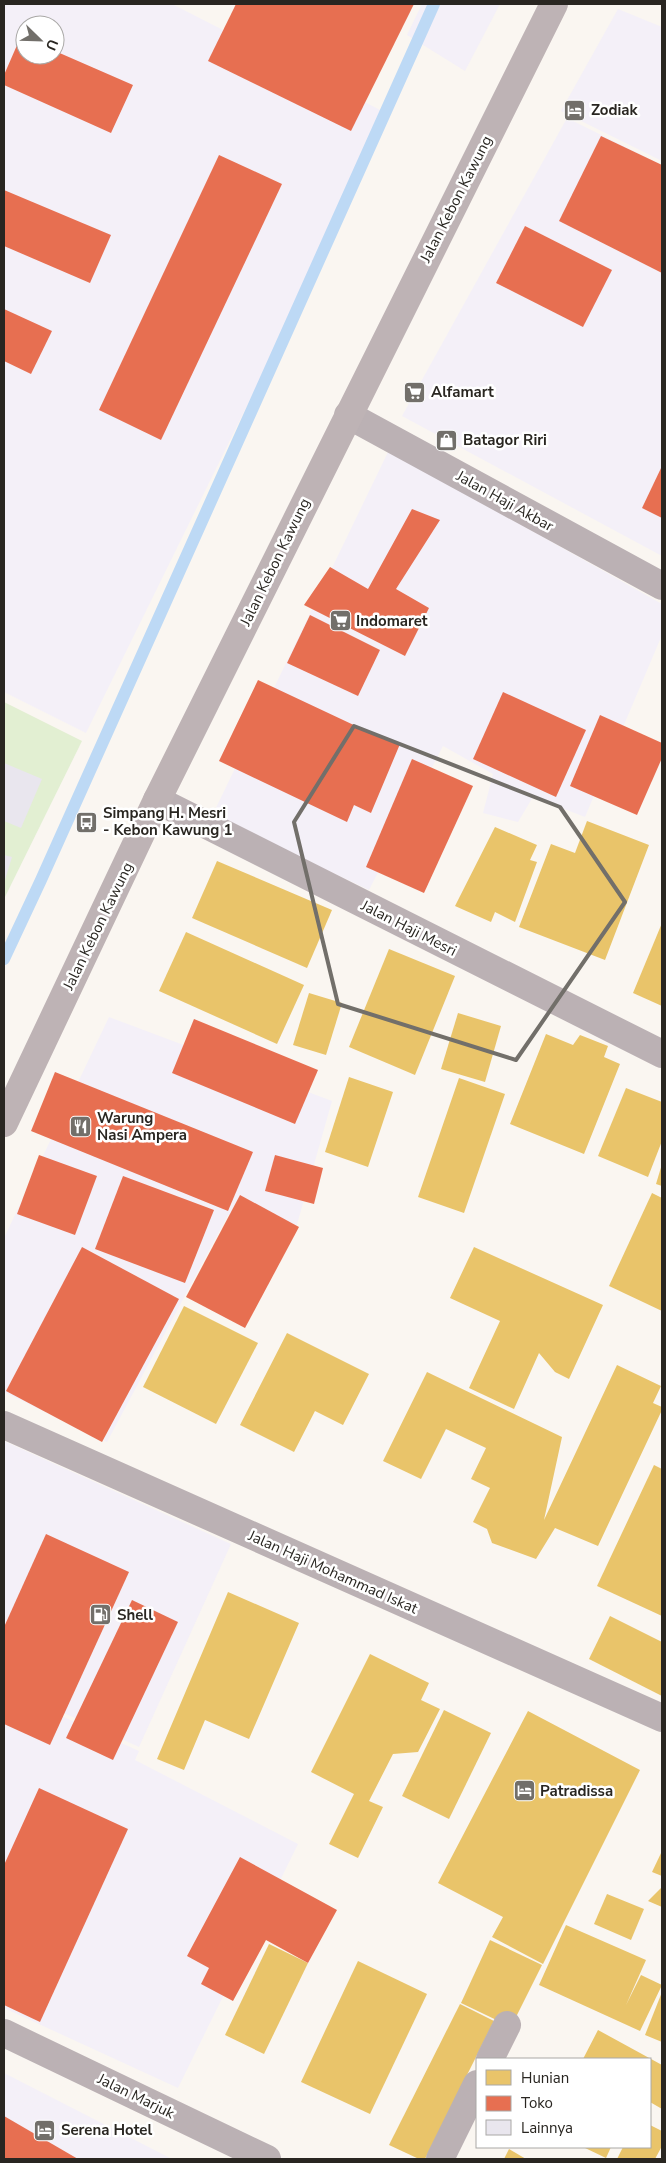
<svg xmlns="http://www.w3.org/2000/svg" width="666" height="2163" viewBox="0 0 666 2163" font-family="'Nunito Sans',sans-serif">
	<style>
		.commercial { fill: #f4f0f8; fill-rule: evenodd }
		.green { fill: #e2efd2 }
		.homes { fill: #e9c46a }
		.shops { fill: #e76f51 }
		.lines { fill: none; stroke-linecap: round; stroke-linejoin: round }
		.stream { stroke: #bdd9f5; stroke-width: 12 }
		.building { fill: #e9e6ee }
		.minor { stroke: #bbb1b4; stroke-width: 28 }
		.major { stroke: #beb3b5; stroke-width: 28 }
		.marked { fill: none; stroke: #726f6a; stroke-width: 4; stroke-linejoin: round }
		.labels { text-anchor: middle; stroke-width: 5; stroke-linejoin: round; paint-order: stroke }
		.poi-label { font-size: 15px; font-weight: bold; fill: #292621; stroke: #fff; text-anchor: start }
		.street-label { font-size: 15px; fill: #292621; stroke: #fff }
	</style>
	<rect width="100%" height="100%" fill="#faf6f1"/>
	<g class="commercial">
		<path d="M4 4H172L390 115 86 733 4 692ZM25 25H55V55H25Z"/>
		<path d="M422 4H500L465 71 407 35Z"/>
		<path d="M618 9 662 27V161L561 111Z"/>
		<path d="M567 118 662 165V556L402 416Z"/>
		<path d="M389 450 662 604V635L585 817 533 797 518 822 483 813 493 774 443 746 369 890 212 816Z"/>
		<path d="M109 1017 332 1101 294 1235 228 1215 107 1442 4 1392V1238Z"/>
		<path d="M4 1441 231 1544 139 1747 4 1686Z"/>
		<path d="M4 1690 139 1751 135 1760 298 1844 178 2088 4 2008Z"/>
		<path d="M4 2073 172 2159H4Z"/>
	</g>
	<path class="green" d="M4 702 82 741 4 899Z"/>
	<g class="homes">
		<path d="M587 821 649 845 605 960 519 927 551 844 575 853Z"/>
		<path d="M495 827 537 845 530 860 537 862 515 922 495 912 491 922 455 906Z"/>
		<path d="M217 861 332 910 307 968 192 918Z"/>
		<path d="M662 923V1006L633 993Z"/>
		<path d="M186 932 304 985 277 1044 159 991Z"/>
		<path d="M389 949 455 976 415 1075 349 1047Z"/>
		<path d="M309 993 342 1003 326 1055 293 1045Z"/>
		<path d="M458 1013 501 1026 485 1082 441 1069Z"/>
		<path d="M546 1034 573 1045 580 1035 608 1046 604 1057 620 1064 584 1154 510 1124Z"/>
		<path d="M349 1077 393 1092 368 1167 325 1152Z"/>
		<path d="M459 1078 505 1094 464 1213 418 1197Z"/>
		<path d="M626 1088 662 1102V1141L648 1177 598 1156Z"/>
		<path d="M662 1164V1186L656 1184Z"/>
		<path d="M652 1193 662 1198V1311L609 1286Z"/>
		<path d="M474 1247 603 1305 569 1379 555 1372 539 1353 514 1409 469 1388 500 1321 450 1298Z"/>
		<path d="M184 1306 258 1343 216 1424 143 1387Z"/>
		<path d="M287 1333 369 1374 343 1425 315 1411 294 1452 240 1425Z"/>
		<path d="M617 1365 661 1386 653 1403 662 1407V1410L598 1546 555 1528 536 1559 492 1543 487 1529 473 1522 490 1488 471 1479 486 1448 446 1429 421 1479 383 1461 427 1372 562 1437 544 1520Z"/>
		<path d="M654 1465 662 1469V1616L597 1586Z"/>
		<path d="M228 1592 299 1623 249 1739 205 1720 184 1770 157 1759Z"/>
		<path d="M610 1616 662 1642V1696L589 1659Z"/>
		<path d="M370 1654 429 1683 421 1700 440 1709 418 1752 393 1754 369 1801 383 1807 358 1858 329 1844 354 1794 311 1772Z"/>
		<path d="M444 1710 491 1733 449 1819 402 1796Z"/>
		<path d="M528 1711 640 1770 543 1964 492 1937 503 1917 438 1883Z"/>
		<path d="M662 1851V1876L652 1872Z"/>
		<path d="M662 1887V1907L648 1901Z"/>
		<path d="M607 1894 644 1909 631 1940 594 1924Z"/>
		<path d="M566 1925 646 1960 626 2005 641 1975 662 1985 640 2031 539 1985Z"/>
		<path d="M490 1940 542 1965 511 2027 461 2003Z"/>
		<path d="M269 1944 308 1963 264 2054 225 2035Z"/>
		<path d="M358 1961 427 1994 370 2114 301 2082Z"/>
		<path d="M662 1992V2042L645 2035Z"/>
		<path d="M460 2004 494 2021 425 2159H419L389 2145Z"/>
		<path d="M598 2030 662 2065V2109L650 2102V2059H583Z"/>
		<path d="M650 2125 662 2131V2146L655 2159H617L623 2147H650Z"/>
		<path d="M583 2147H611L606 2158Z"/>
		<path d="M509 2149 526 2159H504Z"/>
	</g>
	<g class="shops">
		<path d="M236 4H414L351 131 208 61Z"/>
		<path d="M21 36 25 37V55H55V51L133 85 111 133 4 85V75Z"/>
		<path d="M601 136 662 165V273L559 221Z"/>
		<path d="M219 155 282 184 161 440 99 410Z"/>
		<path d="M4 190 111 235 90 283 4 246Z"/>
		<path d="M525 226 612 270 583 327 496 283Z"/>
		<path d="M4 309 52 331 31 374 4 361Z"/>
		<path d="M662 466V518L642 508Z"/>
		<path d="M412 509 440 520 396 589 429 608 405 656 304 605 330 567 368 589Z"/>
		<path d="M310 615 380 650 358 696 287 663Z"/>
		<path d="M258 680 375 735 400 744 371 813 354 805 347 822 219 761Z"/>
		<path d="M503 692 586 730 556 797 473 759Z"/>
		<path d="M600 715 662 743V758L637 815 570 786Z"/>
		<path d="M412 759 473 786 424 893 366 867Z"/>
		<path d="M194 1019 318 1070 295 1124 172 1073Z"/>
		<path d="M55 1072 253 1152 228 1211 31 1131Z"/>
		<path d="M39 1155 97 1176 75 1235 17 1214Z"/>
		<path d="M275 1155 323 1168 314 1204 265 1191Z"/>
		<path d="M123 1176 214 1210 185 1283 95 1249Z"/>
		<path d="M240 1195 299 1227 245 1328 186 1297Z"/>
		<path d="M82 1247 179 1299 102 1442 6 1391Z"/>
		<path d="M46 1534 129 1572 50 1745 4 1724V1627Z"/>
		<path d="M132 1600 178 1622 113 1760 66 1738Z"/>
		<path d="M39 1788 128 1829 40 2022 4 2005V1865Z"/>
		<path d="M240 1857 337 1910 308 1963 266 1940 233 2001 201 1984 209 1968 187 1956Z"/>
		<path d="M4 2116 78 2159H4Z"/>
	</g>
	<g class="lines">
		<path class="stream" d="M4 959 41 880 434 4"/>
	</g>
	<g class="building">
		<path d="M4 763 42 779 21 828 4 821Z"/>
		<path d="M4 855 12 857 4 883Z"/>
	</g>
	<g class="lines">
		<g class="minor">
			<path d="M348 415 662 586"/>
			<path d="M157 800 662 1054"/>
			<path d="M4 1425 662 1718"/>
			<path d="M4 2033 267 2159"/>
			<path d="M490 2059 507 2025"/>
			<path d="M440 2159 477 2084"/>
		</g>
		<path class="major" d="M4 1123 157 800 554 4"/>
	</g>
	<path class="marked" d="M354 726 560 807 625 902 516 1060 338 1004 294 822Z"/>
	<defs>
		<symbol id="hotel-square" viewBox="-11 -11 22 22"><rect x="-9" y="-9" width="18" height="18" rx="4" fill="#726f6a" stroke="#fff"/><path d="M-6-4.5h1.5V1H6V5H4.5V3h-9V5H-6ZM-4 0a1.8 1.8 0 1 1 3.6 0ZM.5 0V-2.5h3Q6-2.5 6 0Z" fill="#fff"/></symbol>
		<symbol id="supermarket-square" viewBox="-11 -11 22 22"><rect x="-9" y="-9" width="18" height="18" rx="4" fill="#726f6a" stroke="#fff"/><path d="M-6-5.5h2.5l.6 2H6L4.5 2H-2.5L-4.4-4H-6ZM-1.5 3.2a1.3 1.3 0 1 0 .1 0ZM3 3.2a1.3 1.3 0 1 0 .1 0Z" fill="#fff"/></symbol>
		<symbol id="shop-square" viewBox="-11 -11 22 22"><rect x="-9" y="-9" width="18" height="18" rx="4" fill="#726f6a" stroke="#fff"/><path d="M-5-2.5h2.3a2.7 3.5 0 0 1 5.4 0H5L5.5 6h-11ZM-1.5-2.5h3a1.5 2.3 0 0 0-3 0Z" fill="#fff"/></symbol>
		<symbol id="bus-square" viewBox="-11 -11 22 22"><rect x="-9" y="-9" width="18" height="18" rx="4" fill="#726f6a" stroke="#fff"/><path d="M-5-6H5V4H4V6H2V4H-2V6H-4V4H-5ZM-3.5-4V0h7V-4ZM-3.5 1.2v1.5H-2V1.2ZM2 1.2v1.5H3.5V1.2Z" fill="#fff"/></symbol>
		<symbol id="restaurant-square" viewBox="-11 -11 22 22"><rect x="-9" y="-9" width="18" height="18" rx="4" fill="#726f6a" stroke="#fff"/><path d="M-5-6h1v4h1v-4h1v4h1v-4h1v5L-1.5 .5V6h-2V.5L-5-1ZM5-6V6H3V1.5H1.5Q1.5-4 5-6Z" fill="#fff"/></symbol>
		<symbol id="fuel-square" viewBox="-11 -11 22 22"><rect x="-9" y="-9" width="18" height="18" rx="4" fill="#726f6a" stroke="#fff"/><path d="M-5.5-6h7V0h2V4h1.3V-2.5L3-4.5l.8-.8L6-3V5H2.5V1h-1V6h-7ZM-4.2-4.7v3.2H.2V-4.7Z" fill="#fff"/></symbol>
	</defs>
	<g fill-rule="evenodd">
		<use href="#hotel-square" x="562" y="98" width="25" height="25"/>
		<use href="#supermarket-square" x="402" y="380" width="25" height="25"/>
		<use href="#shop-square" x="434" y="428" width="25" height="25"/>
		<use href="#supermarket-square" x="328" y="608" width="25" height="25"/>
		<use href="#bus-square" x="74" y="810" width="25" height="25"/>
		<use href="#restaurant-square" x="68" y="1114" width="25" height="25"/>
		<use href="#fuel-square" x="88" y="1602" width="25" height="25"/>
		<use href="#hotel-square" x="512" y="1778" width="25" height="25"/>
		<use href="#hotel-square" x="32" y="2118" width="25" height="25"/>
	</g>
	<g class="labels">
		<g class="poi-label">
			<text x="591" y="115">Zodiak</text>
			<text x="431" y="397">Alfamart</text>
			<text x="463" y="445">Batagor Riri</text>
			<text x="356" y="626">Indomaret</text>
			<text x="103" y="818">Simpang H. Mesri<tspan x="103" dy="17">- Kebon Kawung 1</tspan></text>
			<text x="97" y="1123">Warung<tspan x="97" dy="17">Nasi Ampera</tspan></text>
			<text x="117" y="1620">Shell</text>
			<text x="540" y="1796">Patradissa</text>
			<text x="61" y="2135">Serena Hotel</text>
		</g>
		<g class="street-label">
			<text transform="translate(456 199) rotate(-63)" y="5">Jalan Kebon Kawung</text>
			<text transform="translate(505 501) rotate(29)" y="5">Jalan Haji Akbar</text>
			<text transform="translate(275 562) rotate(-64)" y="5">Jalan Kebon Kawung</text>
			<text transform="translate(98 926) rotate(-64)" y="5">Jalan Kebon Kawung</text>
			<text transform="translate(409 928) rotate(27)" y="5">Jalan Haji Mesri</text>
			<text transform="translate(333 1572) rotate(24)" y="5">Jalan Haji Mohammad Iskat</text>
			<text transform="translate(136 2096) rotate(26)" y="5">Jalan Marjuk</text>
		</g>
	</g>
	<rect width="666" height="2163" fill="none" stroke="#292621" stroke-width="10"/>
	<rect x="476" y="2058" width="175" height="90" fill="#ffffff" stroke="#a9a8a6"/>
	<rect x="486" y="2070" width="25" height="15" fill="#e9c46a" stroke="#a9a8a6"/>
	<text x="521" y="2083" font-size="15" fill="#292621">Hunian</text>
	<rect x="486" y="2096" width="25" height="15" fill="#e76f51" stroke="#a9a8a6"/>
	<text x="521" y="2108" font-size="15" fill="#292621">Toko</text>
	<rect x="486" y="2120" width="25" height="15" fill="#e9e6ee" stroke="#a9a8a6"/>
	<text x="521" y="2133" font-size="15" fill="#292621">Lainnya</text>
	<g transform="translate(40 40) rotate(113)"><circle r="24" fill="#ffffff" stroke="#a9a8a6"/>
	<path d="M0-4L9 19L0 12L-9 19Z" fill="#726f6a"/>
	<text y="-8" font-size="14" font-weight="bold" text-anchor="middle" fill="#292621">U</text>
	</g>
</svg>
